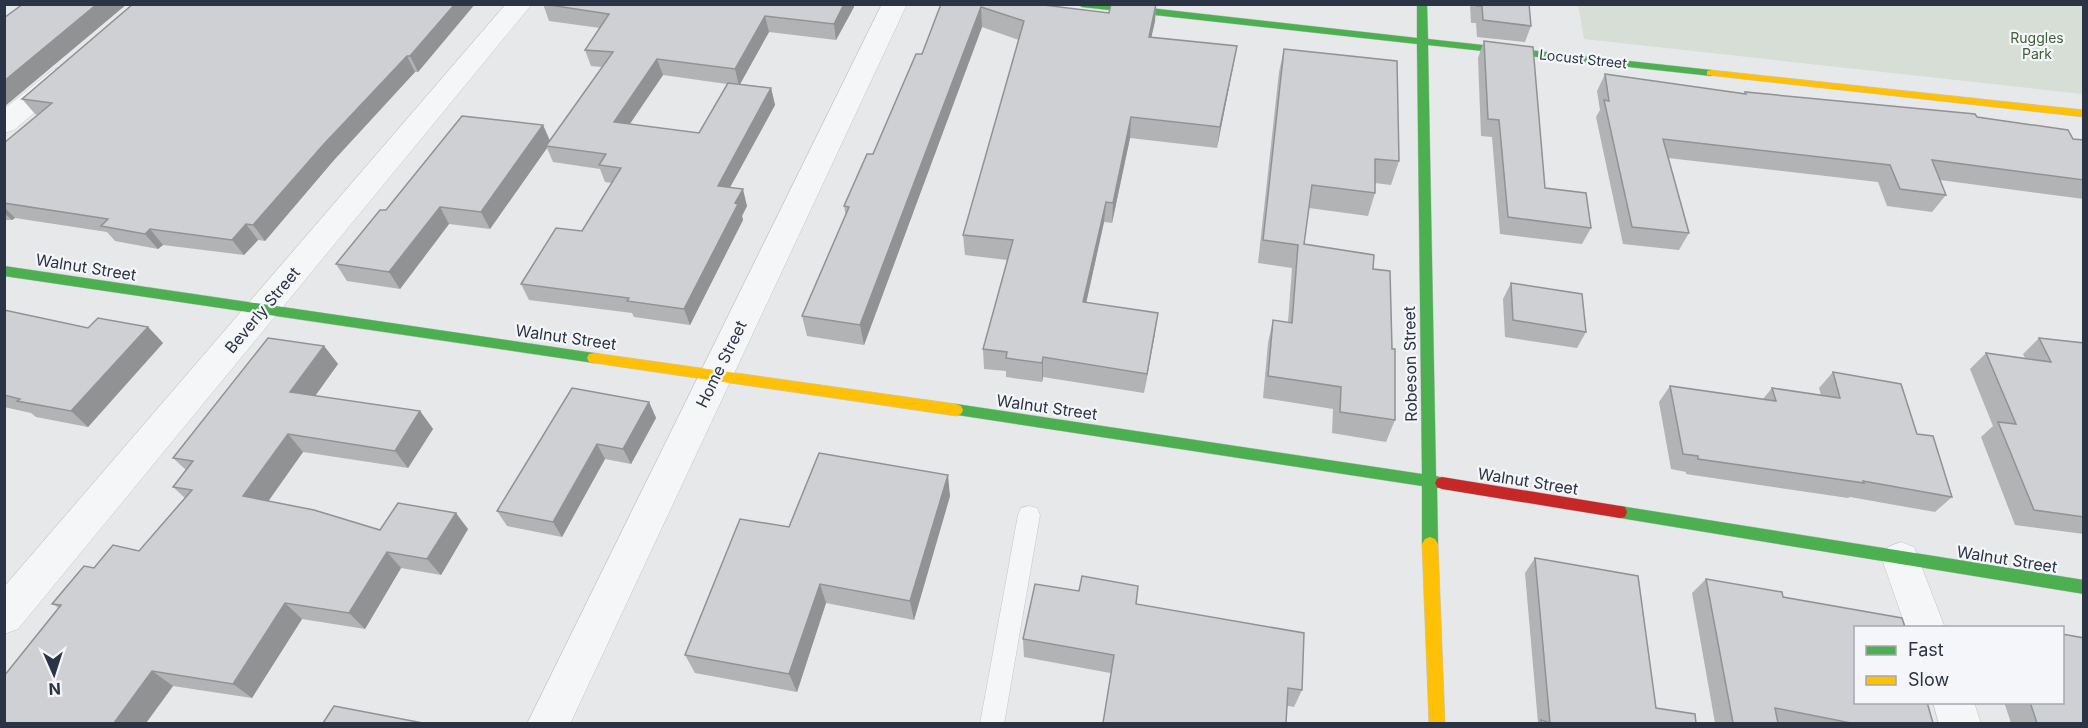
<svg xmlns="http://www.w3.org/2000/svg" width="2088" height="728" viewBox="0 0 2088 728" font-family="Inter,sans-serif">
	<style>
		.green { fill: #d6ded6 }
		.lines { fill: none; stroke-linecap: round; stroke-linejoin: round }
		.lane-casing { stroke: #c4c6c8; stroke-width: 1 }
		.street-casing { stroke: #c4c6c8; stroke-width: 1 }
		.fast-casing { stroke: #c4c6c8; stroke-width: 1 }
		.slow-casing { stroke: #c4c6c8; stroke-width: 1 }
		.jam-casing { stroke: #c4c6c8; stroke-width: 1 }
		.lane { fill: #f5f6f7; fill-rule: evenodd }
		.street { fill: #f5f6f7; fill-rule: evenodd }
		.fast { fill: #4caf50; fill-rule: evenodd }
		.slow { fill: #ffc107; fill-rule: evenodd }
		.jam { fill: #c62828; fill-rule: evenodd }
		.wall { fill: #b1b3b5; fill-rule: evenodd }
		.shaded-wall { fill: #909294 }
		.building { fill: #ced0d3; stroke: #909294; stroke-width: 1.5 }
		.labels { text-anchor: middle; stroke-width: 4.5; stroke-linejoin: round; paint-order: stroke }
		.far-park-label { font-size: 14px; fill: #3f6138; stroke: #f4f6f9 }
		.far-street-label { font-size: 14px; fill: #2b3445; stroke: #f4f6f9 }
		.street-label { font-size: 16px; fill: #2b3445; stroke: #f4f6f9 }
	</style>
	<rect width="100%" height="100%" fill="#e6e8ea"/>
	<path class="green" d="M1578 5H2083V94L1584 39Z"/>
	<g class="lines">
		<defs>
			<path id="lane" d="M1029 506 1037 508 1040 515 1004 724H980L1018 515 1021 508Z"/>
			<g id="street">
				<path d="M506 4H532L18 629 4 634V587Z"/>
				<path d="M882 4H907L570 724H527Z"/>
				<path d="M63 67 72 69 76 75 72 81 14 130 4 133V109L54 69Z"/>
				<path d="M1901 542 1914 547 1945 628H1906L1882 559 1888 547Z"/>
				<path d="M1933 702H1974L1981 724H1939Z"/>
			</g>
			<g id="fast">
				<path d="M1077 4H1114L1417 38V4H1427L1428 39 1711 70 1716 73 1711 76 1428 45 1436 476 1447 479 1449 483 1447 487 1437 488 1438 544 1435 549 1430 551 1425 549 1422 544V486L951 414 949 410 951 406 956 404 1422 474 1417 44 1082 7Z"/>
				<path d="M4 266 594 353 599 354 601 358 599 362 594 363 4 276Z"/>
				<path d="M1620 506 2084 580V594L1620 518 1615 517 1613 512 1615 507Z"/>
			</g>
			<g id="slow">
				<path d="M1711 70 2084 110V117L1707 75V71Z"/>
				<path d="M594 353 956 404 961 406 963 410 961 414 956 416 594 363 589 362 587 358 589 354Z"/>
				<path d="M1430 537 1435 539 1438 544 1445 724H1429L1422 544 1425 539Z"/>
			</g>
			<path id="jam" d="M1442 477 1620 506 1625 507 1627 512 1625 517 1620 518 1442 489 1437 487 1435 483 1437 479Z"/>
		</defs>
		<use href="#lane" class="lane-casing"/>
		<use href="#street" class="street-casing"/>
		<use href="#fast" class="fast-casing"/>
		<use href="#slow" class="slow-casing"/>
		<use href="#jam" class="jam-casing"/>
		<use href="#lane" class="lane"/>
		<use href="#street" class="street"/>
		<use href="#fast" class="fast"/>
		<use href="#slow" class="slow"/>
		<use href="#jam" class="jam"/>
	</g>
	<g class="wall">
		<path d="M475 4 418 72H415L334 160 265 241 258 240 244 255 163 245 158 249 115 241 107 232 15 218 12 220H7L4 221V143L38 115 35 114 22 99Z"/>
		<path d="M543 4H853L854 7 836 40 769 32 740 84 771 88 775 105 730 187 747 206 742 216 743 220 690 325 634 317 632 313 529 300 521 284 582 231 612 183 605 182 600 169 553 162 547 148 490 229 449 224 400 289 347 281 336 264 386 210 543 125 550 140 602 67 591 66 585 50 600 28 549 21ZM663 75 727 84 699 133 630 124Z"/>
		<path d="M941 4 1041 5 1109 13 1156 4 1155 21 1151 37 1237 46 1217 148 1130 138 1112 223 1104 222 1086 303 1155 333 1144 393 1043 377 1042 382 1006 377V371L984 369 983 349 1007 260 965 255 963 235 1019 40 982 27 864 345 807 336 802 316 846 216 844 206 873 154 922 54Z"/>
		<path d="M1470 4H1529L1531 26 1525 42 1477 37 1476 23H1471Z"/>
		<path d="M1484 41 1545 188 1591 228 1582 244 1500 234 1492 137 1481 136 1478 58Z"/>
		<path d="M1284 49 1399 161 1391 185 1375 183V193L1368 216 1309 208 1304 244 1373 269 1392 349 1395 420 1386 442 1332 433 1333 409 1263 398 1268 343 1273 320 1288 322 1292 268 1258 263 1279 72Z"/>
		<path d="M1605 74 1744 94 1745 92 1977 117 2073 139 2084 140V199L1940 180 1946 195 1932 212 1887 206 1878 182 1668 158 1689 233 1679 250 1623 244 1596 117 1600 110 1597 91Z"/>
		<path d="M1511 283 1586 332 1577 348 1505 337 1503 299Z"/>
		<path d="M4 310 88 328 148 327 163 343 88 427 36 417 31 413 4 407Z"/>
		<path d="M2039 338 2084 343V534L2015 525 1981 437 1993 426 1970 369 1986 353 2025 358 2023 354Z"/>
		<path d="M324 346 338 364 315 396 420 411 433 429 408 468 303 452 268 501 380 530 468 529 441 575 401 568 365 629 302 619 252 698 173 686 146 723H4V676L59 608 52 604 139 551 185 498 173 487 186 470 173 458Z"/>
		<path d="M1833 372 1917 434 1952 497 1935 512 1850 497 1848 498 1686 474V472L1671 469 1659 402 1670 386 1763 399 1772 388 1821 395 1819 388Z"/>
		<path d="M649 402 656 418 631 464 605 459 562 537 507 526 497 511Z"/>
		<path d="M950 496 914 620 826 603 797 692 695 673 685 655 789 527Z"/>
		<path d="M1535 558 1656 708 1696 723H1538L1525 573Z"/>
		<path d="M1706 579 1783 597 1933 723H1715L1692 593Z"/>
		<path d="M1136 604 1302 690 1294 707 1024 657 1023 639Z"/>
		<path d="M2004 702H2062L2084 723H2011Z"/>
	</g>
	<g class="shaded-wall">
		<path d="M97 4H127L4 107V81Z"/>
		<path d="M455 4H475L418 72 410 56Z"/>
		<path d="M844 4H853L854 7 836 40 834 24Z"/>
		<path d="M1156 4 1155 21 1147 57 1149 37Z"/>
		<path d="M981 7 982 27 864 345 860 325Z"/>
		<path d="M765 16 769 32 739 86 735 69Z"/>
		<path d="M1237 46 1233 67 1217 148 1220 127Z"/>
		<path d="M407 56 415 72 334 160 265 241 253 225 324 144Z"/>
		<path d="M657 59 663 75 620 138 614 122Z"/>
		<path d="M771 88 775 105 722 202 718 186Z"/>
		<path d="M1131 117 1130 138 1112 223 1113 203Z"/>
		<path d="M543 125 550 142 546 146 547 148 490 229 481 212Z"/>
		<path d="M743 189 747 206 742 216 743 220 690 325 684 309 735 203Z"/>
		<path d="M1106 202 1104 222 1082 322 1083 302Z"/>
		<path d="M4 207 15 218 12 220 4 213Z"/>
		<path d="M440 207 449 224 400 289 389 272Z"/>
		<path d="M246 224 258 240 244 255 232 240Z"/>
		<path d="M150 229 163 245 158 249 145 234Z"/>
		<path d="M1158 313 1155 333 1144 393 1147 374Z"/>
		<path d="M148 327 163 343 88 427 71 411Z"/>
		<path d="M324 346 338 364 305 410 290 392Z"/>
		<path d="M1043 357V377L1042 382V363Z"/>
		<path d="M649 402 656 418 631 464 623 449Z"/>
		<path d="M420 411 433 429 408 468 395 451Z"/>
		<path d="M288 434 303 452 260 513 243 496Z"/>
		<path d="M597 444 605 459 562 537 553 522Z"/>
		<path d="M948 475 950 496 914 620 910 601Z"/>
		<path d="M456 513 468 529 441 575 427 559Z"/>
		<path d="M387 552 401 568 365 629 349 613Z"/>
		<path d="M820 584 826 603 797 692 789 674Z"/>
		<path d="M285 603 302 619 252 698 233 684Z"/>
		<path d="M152 671 173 686 146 723H114Z"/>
	</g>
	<g class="building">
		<path d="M23 4H97L4 81V18Z"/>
		<path d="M133 4H455L410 56H407L324 144 253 225 246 224 232 240 150 229 145 234 101 226 108 219 4 203V143L52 103 22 99Z"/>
		<path d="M543 4H844L834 24 765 16 735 69 657 59 614 122 699 133 728 83 771 88 718 186 743 189 735 203 738 204 684 309 627 301 629 298 521 284 556 228 582 231 621 168 599 165 606 154 546 146 613 52 585 50 609 14Z"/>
		<path d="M941 4H1035L1109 13 1111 4H1156L1149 37 1237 46 1220 127 1131 117 1113 203 1106 202 1083 302 1158 313 1147 374 1043 357 1042 363 1006 358 1007 352 983 349 1013 240 963 235 1024 21 981 7 860 325 802 316 849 207 844 206 867 154H873L916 54H922Z"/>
		<path d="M1477 4H1529L1531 26 1483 20 1482 6H1477Z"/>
		<path d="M1484 41 1533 47 1545 188 1586 193 1591 228 1508 217 1499 120 1488 119Z"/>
		<path d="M1284 49 1397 61 1399 161 1375 159V193L1312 185 1304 244 1374 255 1373 269 1390 271 1392 349H1395V420L1340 412 1341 387 1268 376 1273 320 1292 323 1298 245 1263 240Z"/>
		<path d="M1605 74 1746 94 1745 92 1975 114 1977 117 2068 130 2073 139 2084 140V180L1932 160 1946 195 1900 189 1890 165 1663 139 1689 233 1632 227 1604 100 1609 101Z"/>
		<path d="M462 116 543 125 481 212 440 207 389 272 336 264 380 210H386Z"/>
		<path d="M1511 283 1582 294 1586 332 1513 320Z"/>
		<path d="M4 310 88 328 98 318 148 327 71 411 17 401 20 399 4 395Z"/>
		<path d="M268 338 324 346 290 392 420 411 395 451 288 434 243 496 314 510 380 530 398 503 456 513 427 559 387 552 349 613 285 603 233 684 152 671 114 723H4V676L61 605 52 604 84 566 94 568 113 545 139 551 192 490 173 487 193 461 173 458Z"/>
		<path d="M2039 338 2084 343V517L2034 510 1998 422 2016 424 1986 353 2051 362Z"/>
		<path d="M1833 372 1901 384 1917 434 1933 436 1952 497 1863 481 1864 483 1698 459V456L1683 454 1670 386 1776 401 1772 388 1840 398Z"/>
		<path d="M572 388 649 402 623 449 597 444 553 522 497 511Z"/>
		<path d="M819 453 948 475 910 601 820 584 789 674 685 655 740 519 789 527Z"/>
		<path d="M1535 558 1638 576 1656 708 1695 714 1696 723H1541V720L1550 723Z"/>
		<path d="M1082 576 1138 586 1136 604 1304 633 1302 690 1288 688 1286 723H1103L1114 655 1023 639 1035 584 1079 591Z"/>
		<path d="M1706 579 1782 592 1783 597 1902 618 1905 627H1856V702H1927L1933 723H1851L1775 708 1778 723H1733Z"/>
		<path d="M2062 634 2084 638V723H2037L2030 702H2062Z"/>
		<path d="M334 706 423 723H323Z"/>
	</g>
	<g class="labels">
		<g class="far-park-label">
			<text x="2037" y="43">Ruggles<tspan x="2037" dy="16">Park</tspan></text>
		</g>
		<g class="far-street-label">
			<text transform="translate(1583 59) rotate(6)" y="5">Locust Street</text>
		</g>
		<g class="street-label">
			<text transform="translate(86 267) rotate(9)" y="6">Walnut Street</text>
			<text transform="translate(262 310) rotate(-50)" y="6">Beverly Street</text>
			<text transform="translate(566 337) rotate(8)" y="6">Walnut Street</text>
			<text transform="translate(721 364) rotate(-64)" y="6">Home Street</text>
			<text transform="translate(1410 364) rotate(-91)" y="6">Robeson Street</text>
			<text transform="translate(1047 407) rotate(8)" y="6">Walnut Street</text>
			<text transform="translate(1528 481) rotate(9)" y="6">Walnut Street</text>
			<text transform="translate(2007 559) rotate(9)" y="6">Walnut Street</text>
		</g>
	</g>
	<rect width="2088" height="728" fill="none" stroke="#2b3445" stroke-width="12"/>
	<rect x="1854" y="626" width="210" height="78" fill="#f4f6f9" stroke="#a4a8b1" stroke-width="1.5"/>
	<rect x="1866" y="646" width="30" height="9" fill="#4caf50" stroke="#a4a8b1" stroke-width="1.5"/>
	<text x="1908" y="656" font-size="18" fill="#2b3445">Fast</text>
	<rect x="1866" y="676" width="30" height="9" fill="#ffc107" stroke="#a4a8b1" stroke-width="1.5"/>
	<text x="1908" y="686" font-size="18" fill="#2b3445">Slow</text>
	<g transform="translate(54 674) rotate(177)" stroke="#f4f6f9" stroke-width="4.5" paint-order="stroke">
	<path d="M0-4.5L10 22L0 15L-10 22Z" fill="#2b3445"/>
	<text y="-9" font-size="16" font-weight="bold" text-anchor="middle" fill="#2b3445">N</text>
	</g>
</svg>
